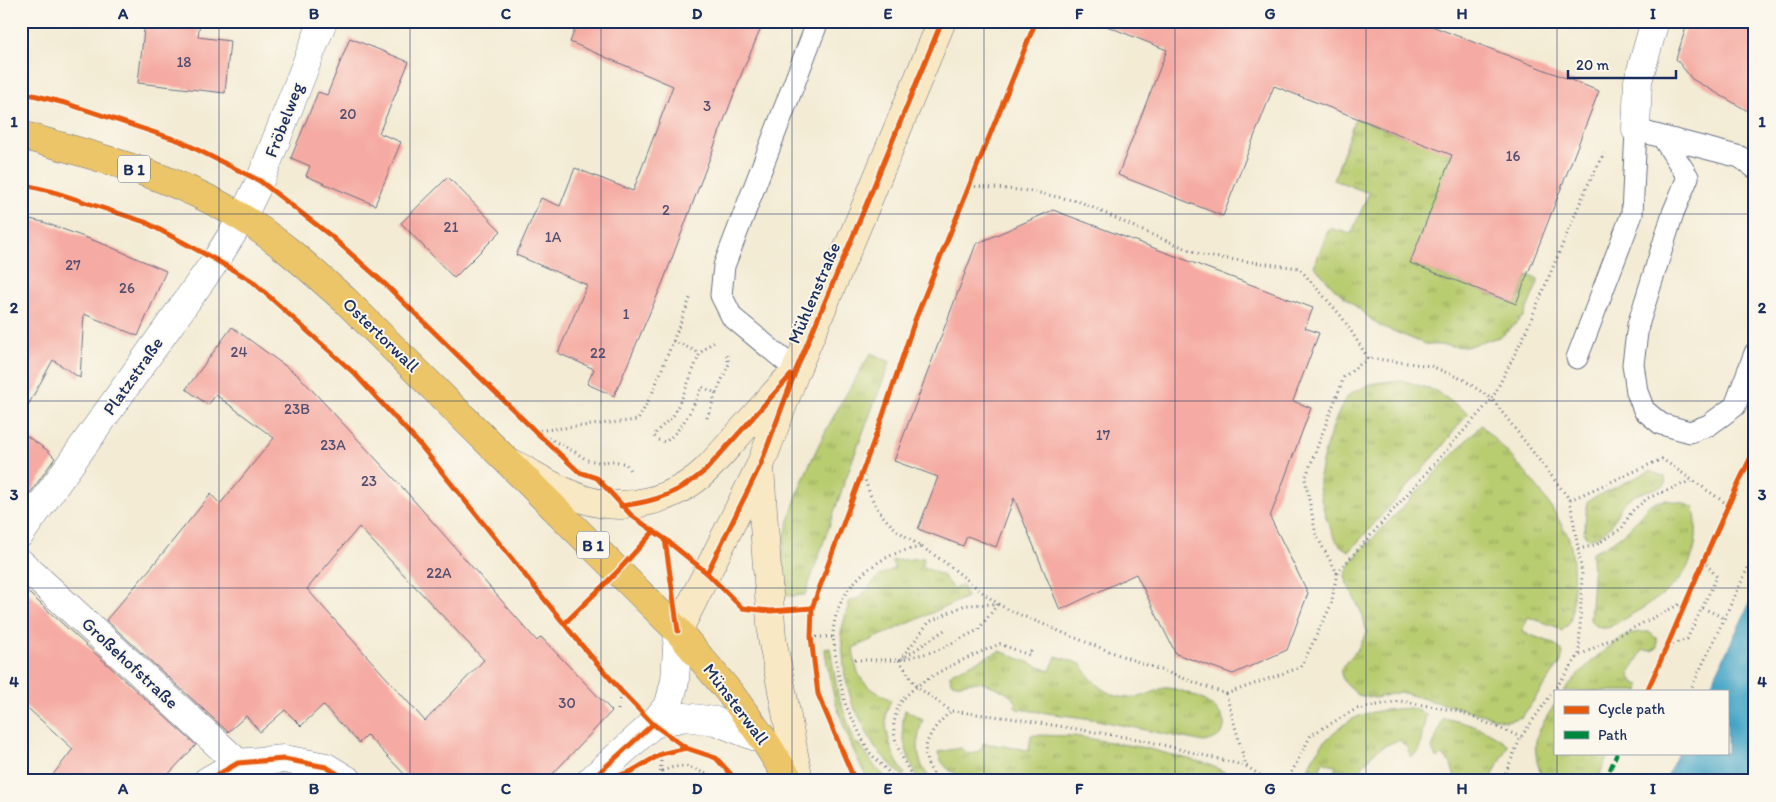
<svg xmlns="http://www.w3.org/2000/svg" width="1776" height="802" viewBox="0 0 1776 802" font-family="Itim,sans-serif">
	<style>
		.grass { fill: url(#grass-tufts); stroke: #6a7e67 }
		.water { fill: #47a6c6; stroke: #316a92 }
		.building { fill: #f5aba3; fill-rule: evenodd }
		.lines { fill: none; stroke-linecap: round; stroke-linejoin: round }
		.lane-casing { stroke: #677187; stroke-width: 23 }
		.street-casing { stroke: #677187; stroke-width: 29 }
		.secondary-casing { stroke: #677187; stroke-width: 29 }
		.primary-casing { stroke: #677187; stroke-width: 29 }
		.path { stroke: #677187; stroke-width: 3; stroke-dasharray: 1 4; stroke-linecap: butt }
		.lane { stroke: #fff; stroke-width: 21 }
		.street { stroke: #fff; stroke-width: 28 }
		.secondary { stroke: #f8e8c3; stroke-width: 28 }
		.primary { stroke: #edc569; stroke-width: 28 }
		.quiet { stroke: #00873e; stroke-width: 4; stroke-dasharray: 8 4; stroke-linecap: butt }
		.cycleway-casing { stroke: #fbf7ec; stroke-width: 8 }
		.cycleway { stroke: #e8590c; stroke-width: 5 }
		.grid { fill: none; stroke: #1b2f5e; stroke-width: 1; stroke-opacity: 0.55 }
		.labels { text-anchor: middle; stroke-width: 4; stroke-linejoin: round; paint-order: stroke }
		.number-label { font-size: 15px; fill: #524e6f }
		.shield { fill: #fbf7ec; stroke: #5e6b89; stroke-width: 1 }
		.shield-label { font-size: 16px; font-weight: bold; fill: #1b2f5e }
		.street-label { font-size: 18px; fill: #1b2f5e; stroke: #fbf7ec }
		.neatline { fill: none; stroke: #1b2f5e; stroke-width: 2 }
		.grid-label { font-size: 16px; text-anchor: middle; font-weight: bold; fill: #1b2f5e }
	</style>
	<defs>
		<pattern id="grass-tufts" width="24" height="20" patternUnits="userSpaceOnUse" patternTransform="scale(1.25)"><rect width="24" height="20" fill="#b8cc70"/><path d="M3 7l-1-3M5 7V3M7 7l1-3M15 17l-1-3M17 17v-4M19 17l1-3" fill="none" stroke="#95a65f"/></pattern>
	</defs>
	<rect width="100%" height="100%" fill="#fbf7ec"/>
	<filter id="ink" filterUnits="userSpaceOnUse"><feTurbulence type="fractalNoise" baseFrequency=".02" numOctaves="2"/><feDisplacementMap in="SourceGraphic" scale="10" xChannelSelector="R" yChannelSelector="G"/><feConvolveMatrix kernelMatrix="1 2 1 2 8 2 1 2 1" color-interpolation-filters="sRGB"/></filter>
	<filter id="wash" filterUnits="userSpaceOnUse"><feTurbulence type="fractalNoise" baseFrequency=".0096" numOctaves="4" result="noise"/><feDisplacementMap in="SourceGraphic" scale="20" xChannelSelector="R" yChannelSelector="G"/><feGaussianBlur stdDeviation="1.12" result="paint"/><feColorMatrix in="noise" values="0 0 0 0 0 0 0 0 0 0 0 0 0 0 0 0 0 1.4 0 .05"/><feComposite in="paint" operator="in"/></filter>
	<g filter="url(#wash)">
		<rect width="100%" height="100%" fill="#f3ebd4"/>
		<g class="grass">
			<path d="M1420 100 1467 118 1411 263 1516 304 1528 275 1539 280 1524 316 1502 336 1466 347 1425 344 1378 325 1335 289 1314 266 1329 228 1351 234 1369 193 1334 180 1355 118 1406 137Z"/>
			<path d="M871 353 890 362 851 464 805 595 792 596 781 594C782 574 781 551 786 532 802 467 836 410 871 353Z"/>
			<path d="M1405 381 1436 391 1468 413 1437 453 1350 551C1337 547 1334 537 1329 525 1324 512 1320 499 1319 484 1318 466 1337 407 1350 394 1353 392 1358 390 1361 389 1376 380 1388 382 1405 381Z"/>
			<path d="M1481 425C1510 455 1540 485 1560 522 1563 528 1568 534 1569 539 1574 557 1574 579 1573 597 1572 610 1574 623 1561 631L1557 627 1528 617 1522 632 1553 643 1563 652 1561 662 1522 717 1506 721 1400 692 1375 698 1358 695 1344 682 1341 674V668L1357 650 1367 633 1363 616 1347 583 1345 575 1354 558Z"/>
			<path d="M1650 471 1665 477V485C1651 491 1633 492 1623 504 1620 506 1619 511 1617 514 1611 527 1604 536 1589 539L1584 534 1587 503 1591 499Z"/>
			<path d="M1666 500 1684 503 1694 508C1707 578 1661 597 1610 627 1600 630 1596 627 1590 620L1593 579 1592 552C1622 540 1631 527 1651 503Z"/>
			<path d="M924 558 922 566 943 576 953 589 962 585 967 597 853 648C857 681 862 684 891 700 889 704 887 710 886 715 885 734 893 759 905 774L902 776 875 748 852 703 845 676 841 633 849 602 860 597 879 576 895 568 891 561Z"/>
			<path d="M1649 632 1657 639V648L1651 651 1643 650 1631 670 1630 677 1634 683 1640 685 1639 691H1564C1577 674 1607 645 1626 636 1633 632 1641 632 1649 632Z"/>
			<path d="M830 648 838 695 855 743 860 745 876 768 890 781H868C846 736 831 699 825 649Z"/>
			<path d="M1000 651 1050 671 1056 656 1081 664C1090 679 1100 691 1117 696 1130 700 1141 697 1154 692 1157 691 1161 688 1165 688 1181 687 1233 708 1223 731 1219 738 1212 740 1204 742L1092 719 1017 709 1014 706 1017 703C1008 691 990 683 975 682 966 682 959 687 951 682L950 675 953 672Z"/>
			<path d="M1555 704V753H1609L1597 781H1541L1542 778C1530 741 1535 735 1555 704Z"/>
			<path d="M1411 708 1426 714 1419 751 1411 757 1407 748 1400 740C1380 746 1368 754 1358 775L1366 781H1331L1336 766 1323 761 1315 781H1306C1307 753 1339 722 1365 714 1379 710 1396 709 1411 708Z"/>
			<path d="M905 710 923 719C915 741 915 764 933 781H919C908 757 898 737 905 710Z"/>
			<path d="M1443 718C1467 723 1489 729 1508 745L1490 781H1456L1451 764 1442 755 1439 758 1435 756 1432 749Z"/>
			<path d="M1031 735 1074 736 1145 748 1208 764 1243 781H988L987 777C965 778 944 776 938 752L961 748C968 756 975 755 982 748L983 743 1022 749 1029 751Z"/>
		</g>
		<path class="water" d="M1755 592V781H1665L1678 753H1727V691H1708Z"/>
		<g id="blocks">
			<g class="building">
				<path d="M145 21H200L198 37 230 41 225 93 138 83Z"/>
				<path d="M578 21H764L743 70 663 282 614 396 587 384 594 369 558 353 587 285 516 255 541 198 560 206 575 168 633 191 673 86 570 42Z"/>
				<path d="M1100 21H1419L1599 91 1516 304 1410 263 1452 155 1274 86 1223 216 1118 175 1167 50 1099 23Z"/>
				<path d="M1688 21H1755V115L1692 79 1676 59Z"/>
				<path d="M350 38 409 62 379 133 401 142 375 205 306 176 310 166 291 158 318 92 327 95Z"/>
				<path d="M448 177 501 231 454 278 401 223Z"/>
				<path d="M1053 210 1313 308 1305 328 1319 333 1293 401 1311 408 1270 517 1308 593 1287 650 1233 674 1176 654 1136 574 1060 610 1014 498 996 547 967 536 963 546 918 529 938 477 894 461 976 244Z"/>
				<path d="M21 217 43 222 106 245 166 271 138 336 84 314 80 378 53 360 21 418Z"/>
				<path d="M232 327 299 376 402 487 537 641 541 637 612 711 546 781H411L367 735 359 743 323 705 301 726 285 710 260 732 246 716 228 732 106 620 149 570 211 494 220 504 274 438 216 395 208 405 186 389ZM359 527 484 660 425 721 307 589Z"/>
				<path d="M21 432 47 450 55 458 21 506Z"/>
				<path d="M21 586 196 745 162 781H48L73 749 21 702Z"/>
			</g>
		</g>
	</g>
	<g filter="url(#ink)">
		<use href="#blocks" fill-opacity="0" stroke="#677187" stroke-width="1"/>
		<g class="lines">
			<defs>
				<g id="lane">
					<path d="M1663 138 1688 177 1673 213 1638 325 1633 364 1637 392 1644 410 1661 424 1690 432 1709 425 1735 406 1755 353"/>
					<path d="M1577 358 1632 214 1636 130 1740 157 1755 168"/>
					<path d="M796 370 732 317 721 295 724 266 818 21"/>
				</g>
				<g id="street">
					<path d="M1636 130 1638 81 1655 21"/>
					<path d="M21 533 216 260 242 218 260 181 323 21"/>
					<path d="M21 563 238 763"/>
					<path d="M653 724 685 717 715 721 764 740"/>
					<path d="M207 781 238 763 284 759 326 767 349 781"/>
					<path d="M590 781 653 724 669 704 675 681 678 631"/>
				</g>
				<g id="secondary">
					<path d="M516 465C537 477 559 491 583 499 625 513 674 501 706 470 717 459 727 447 737 436 753 418 769 400 785 382"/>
					<path d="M760 468 772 638 799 781"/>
					<path d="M678 631 760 466 796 370 864 210 942 21"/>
				</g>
				<path id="primary" d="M21 135C96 156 174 176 241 217 279 240 312 271 345 300L678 631 730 693 764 740 790 781"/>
			</defs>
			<use href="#lane" class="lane-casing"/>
			<use href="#street" class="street-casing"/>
			<use href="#secondary" class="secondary-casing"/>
			<use href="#primary" class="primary-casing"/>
			<g class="path">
				<path d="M970 186 1030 191 1081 202 1145 232 1205 256 1299 268 1342 317 1368 358"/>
				<path d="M673 341 700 353"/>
				<path d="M716 393 729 364 726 352"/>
				<path d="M707 418 716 393 702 387C692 408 684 428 665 442L658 440 654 436 657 431 673 416 682 398 700 353 714 341"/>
				<path d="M535 431 575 452 587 460 599 462 614 461 626 464 631 472"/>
				<path d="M535 431 638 420 652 394 691 296"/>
				<path d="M863 471C875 525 901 532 943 561 961 574 978 590 997 603 1010 612 1029 618 1045 625 1104 651 1165 671 1226 694L1246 766"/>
				<path d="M1570 500 1662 459 1727 504"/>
				<path d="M1578 549 1596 545 1622 528 1632 511 1648 498 1693 480"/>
				<path d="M1337 573 1492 399 1570 500 1582 573 1579 655 1521 737 1502 781"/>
				<path d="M1703 608 1724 618"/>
				<path d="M811 637H833L838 673 846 706 869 752 897 781"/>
				<path d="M833 637C833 601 857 572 888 557 899 551 911 549 922 547"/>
				<path d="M1668 646 1687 639 1717 577 1703 560"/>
				<path d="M1580 655 1686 601"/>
				<path d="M902 659 946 629"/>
				<path d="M855 660H899L936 651 978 630 998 604"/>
				<path d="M899 660 916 686 951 711 1010 718 1143 740 1246 766 1269 781"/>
				<path d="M900 660 929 622 965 605 996 604"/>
				<path d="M1690 691 1755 553"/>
				<path d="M1226 694 1301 667 1331 605 1337 573 1316 535 1305 479 1344 377 1368 358 1431 366 1464 380 1492 399 1524 336 1585 191 1604 153"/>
				<path d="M618 710 621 691"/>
				<path d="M661 761 660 779 663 781"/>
				<path d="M662 771 674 767 686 766 724 781"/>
				<path d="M914 781C906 763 892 744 894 723 895 718 897 709 899 705 914 679 973 655 1000 644L1029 655 1033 648"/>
				<path d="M940 781C913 754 928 732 951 711"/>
				<path d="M1287 781 1311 735 1356 709 1400 701 1458 711 1521 737"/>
			</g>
			<use href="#lane" class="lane"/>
			<use href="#street" class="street"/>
			<use href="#secondary" class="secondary"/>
			<use href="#primary" class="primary"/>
			<path class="quiet" d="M1605 781 1617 753"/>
			<defs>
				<g id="cycleway">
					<path d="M21 92 65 103 180 141 260 181 331 236 385 284 535 431 579 472 597 478 632 516 665 539 707 573 742 608 771 611 812 608"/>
					<path d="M21 184 54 192 145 222 216 260 252 281 355 374 421 446 578 641 621 691 653 724 686 748 716 758 737 781"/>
					<path d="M621 506C658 501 677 494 706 470L791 375"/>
					<path d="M665 539 678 631"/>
					<path d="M707 573 760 466 796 370 864 210 942 21"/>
					<path d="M565 623 618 571 654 531"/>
					<path d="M1647 691C1684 611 1715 528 1755 449"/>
					<path d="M207 781 238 763 284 759 326 767 349 781"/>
					<path d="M590 781 653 724"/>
					<path d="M603 781 632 771 661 754 686 748"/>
					<path d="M855 781 818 694 811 637 812 608 880 424 915 320 1036 21"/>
				</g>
			</defs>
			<use href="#cycleway" class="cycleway-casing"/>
			<use href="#cycleway" class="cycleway"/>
		</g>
	</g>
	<path class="grid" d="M219 21V781M410 21V781M601 21V781M792 21V781M984 21V781M1175 21V781M1366 21V781M1557 21V691M21 214H1755M21 401H1755M21 588H1755M1557 753V781"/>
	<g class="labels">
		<g class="number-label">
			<text x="184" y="67">18</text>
			<text x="707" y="111">3</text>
			<text x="348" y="119">20</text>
			<text x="1513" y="161">16</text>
			<text x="666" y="215">2</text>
			<text x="451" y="232">21</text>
			<text x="553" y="242">1A</text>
			<text x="73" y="270">27</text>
			<text x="127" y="293">26</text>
			<text x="626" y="319">1</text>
			<text x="239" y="357">24</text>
			<text x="598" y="358">22</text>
			<text x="297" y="414">23B</text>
			<text x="1103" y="440">17</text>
			<text x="333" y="450">23A</text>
			<text x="369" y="486">23</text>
			<text x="439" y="578">22A</text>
			<text x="567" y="708">30</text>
		</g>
		<g class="shield">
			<rect x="118" y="155.5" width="32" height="27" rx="4"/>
			<rect x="577" y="531.5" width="32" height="27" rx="4"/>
		</g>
		<g class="shield-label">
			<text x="134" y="175">B 1</text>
			<text x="593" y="551">B 1</text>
		</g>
		<g class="street-label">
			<text transform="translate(284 120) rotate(-69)" y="6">Fröbelweg</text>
			<text transform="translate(814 293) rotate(-67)" y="6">Mühlenstraße</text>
			<text transform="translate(381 335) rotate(44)" y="6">Ostertorwall</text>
			<text transform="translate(133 376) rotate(-55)" y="6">Platzstraße</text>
			<text transform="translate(130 663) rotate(43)" y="6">Großehofstraße</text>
			<text transform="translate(736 704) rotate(53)" y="6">Münsterwall</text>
		</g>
	</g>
	<rect width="1776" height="802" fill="none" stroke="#fbf7ec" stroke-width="55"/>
	<rect x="1554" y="690" width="175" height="65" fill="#fbf7ec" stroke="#a1a7b3"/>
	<rect x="1564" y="706" width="25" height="8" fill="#e8590c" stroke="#a1a7b3"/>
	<text x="1598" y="714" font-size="15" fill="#1b2f5e">Cycle path</text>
	<rect x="1564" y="731" width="25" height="8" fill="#00873e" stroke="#a1a7b3"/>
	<text x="1598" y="740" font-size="15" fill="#1b2f5e">Path</text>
	<path d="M1568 70v8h108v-8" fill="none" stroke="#1b2f5e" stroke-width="2.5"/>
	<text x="1576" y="70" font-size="15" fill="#1b2f5e" stroke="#fbf7ec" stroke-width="4" paint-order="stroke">20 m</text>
	<rect x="28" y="28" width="1720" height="746" class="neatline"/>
	<g class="grid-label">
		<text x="123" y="19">A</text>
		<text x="314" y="19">B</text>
		<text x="506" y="19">C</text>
		<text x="697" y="19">D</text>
		<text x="888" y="19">E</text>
		<text x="1079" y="19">F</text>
		<text x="1270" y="19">G</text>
		<text x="1462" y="19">H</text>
		<text x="1653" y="19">I</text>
		<text x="14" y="127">1</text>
		<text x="1762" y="127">1</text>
		<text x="14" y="313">2</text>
		<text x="1762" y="313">2</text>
		<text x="14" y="500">3</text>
		<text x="1762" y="500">3</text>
		<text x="14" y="687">4</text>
		<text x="1762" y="687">4</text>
		<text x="123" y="794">A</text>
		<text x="314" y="794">B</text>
		<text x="506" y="794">C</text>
		<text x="697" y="794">D</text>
		<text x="888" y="794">E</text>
		<text x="1079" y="794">F</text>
		<text x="1270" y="794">G</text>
		<text x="1462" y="794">H</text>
		<text x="1653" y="794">I</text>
	</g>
</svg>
